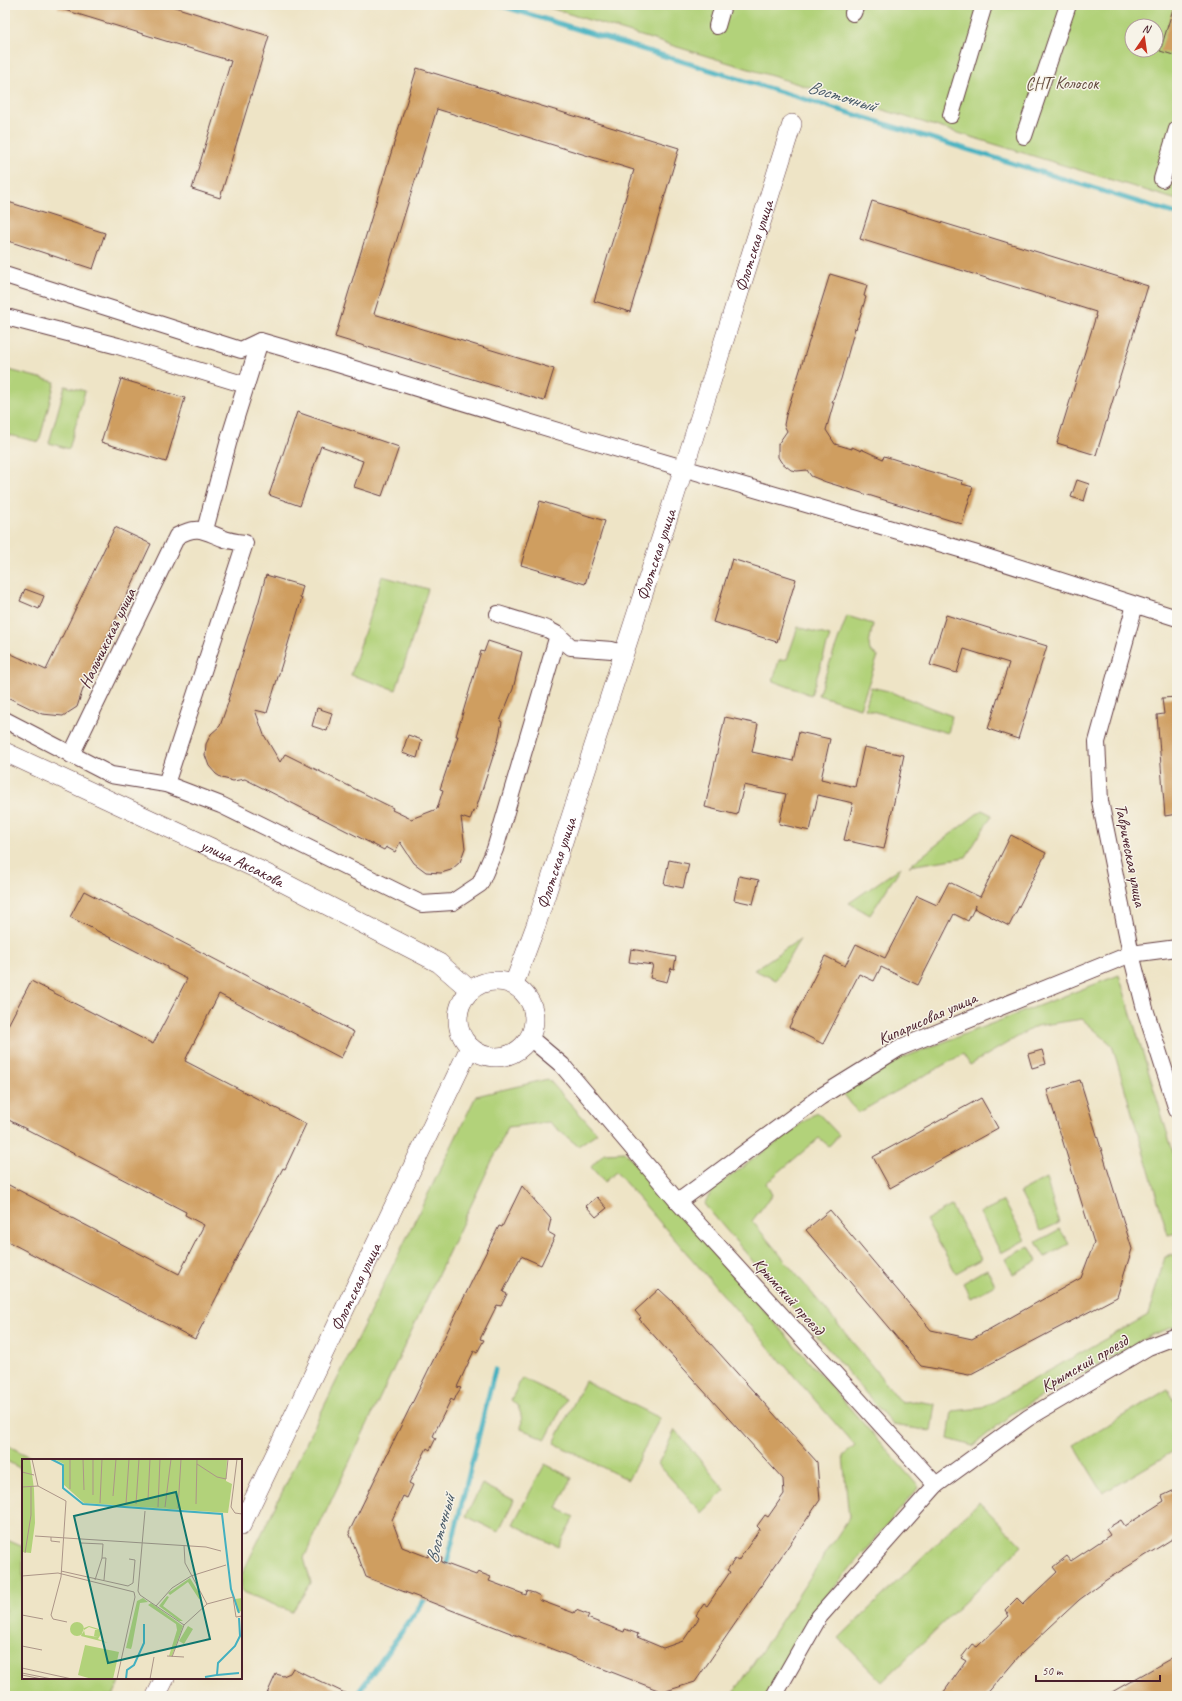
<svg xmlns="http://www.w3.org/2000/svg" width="1182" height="1701" viewBox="0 0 1182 1701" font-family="Caveat,sans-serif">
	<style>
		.green { fill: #b2d27a; stroke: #7e7852; fill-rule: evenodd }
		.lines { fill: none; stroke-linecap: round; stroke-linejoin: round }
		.stream { stroke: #43b0c0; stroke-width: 5 }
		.building { fill: #cf9e60 }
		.minor-casing { stroke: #633d42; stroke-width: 18 }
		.tertiary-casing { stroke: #633d42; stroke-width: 20 }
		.minor { stroke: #fff; stroke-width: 16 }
		.tertiary { stroke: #fff; stroke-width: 19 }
		.labels { text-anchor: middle; stroke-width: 3; stroke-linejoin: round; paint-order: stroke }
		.park-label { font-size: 17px; fill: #644c3f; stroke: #f7f3e8 }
		.street-label { font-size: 17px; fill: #4a1f2b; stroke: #f7f3e8 }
		.water-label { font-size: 18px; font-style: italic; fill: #475967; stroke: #f7f3e8 }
		.inset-river { fill: none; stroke: #43b0c0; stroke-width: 2 }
		.inset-road { fill: none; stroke: #ac9588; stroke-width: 1 }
		.view { fill: #0f766e; fill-opacity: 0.15; stroke: #0f766e; stroke-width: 2 }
		.inset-edge { fill: none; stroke: #4a1f2b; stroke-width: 2 }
	</style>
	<rect width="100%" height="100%" fill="#f7f3e8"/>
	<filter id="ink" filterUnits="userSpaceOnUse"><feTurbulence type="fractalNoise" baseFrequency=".025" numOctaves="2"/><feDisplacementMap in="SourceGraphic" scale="8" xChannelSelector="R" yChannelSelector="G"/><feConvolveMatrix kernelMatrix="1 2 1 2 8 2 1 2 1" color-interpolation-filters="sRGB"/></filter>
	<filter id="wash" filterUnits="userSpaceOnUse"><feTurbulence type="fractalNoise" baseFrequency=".012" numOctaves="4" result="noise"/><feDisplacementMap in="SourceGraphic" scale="16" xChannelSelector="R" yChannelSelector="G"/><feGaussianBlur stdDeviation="0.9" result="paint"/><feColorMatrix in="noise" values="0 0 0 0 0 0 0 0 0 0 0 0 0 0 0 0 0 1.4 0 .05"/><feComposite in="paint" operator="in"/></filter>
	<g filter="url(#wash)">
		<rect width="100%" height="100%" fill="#eee4c6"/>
		<g class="green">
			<path d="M540 5H1177V200ZM1132 26H1156V50H1132Z"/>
			<path d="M9 370 55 382 39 442 5 434V387Z"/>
			<path d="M65 386 85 391 69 449 49 443Z"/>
			<path d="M382 576 428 589 396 690 351 675Z"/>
			<path d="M847 616 873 624 869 644 870 651 878 656 860 708 818 695Z"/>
			<path d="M798 627 830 636 811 695 773 681 779 660 787 659Z"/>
			<path d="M871 687 888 691 952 716 948 733 865 709Z"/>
			<path d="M982 810 992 815 966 857 909 866Z"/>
			<path d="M901 867 870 915 849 903Z"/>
			<path d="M800 939 776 980 754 970Z"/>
			<path d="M1119 975 1177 1165V1233L1168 1235 1112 1045 1082 1019 1036 1026 970 1065 963 1054 858 1113 843 1093 902 1058Z"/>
			<path d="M548 1079 597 1133 578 1146 549 1122 508 1127 304 1558 311 1583 292 1612 241 1591V1576L476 1096Z"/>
			<path d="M817 1112 839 1135 829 1146 819 1138 766 1183 772 1195 752 1221C802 1282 853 1341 901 1402L916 1401 935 1404 931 1431 893 1425 704 1204 713 1189Z"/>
			<path d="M625 1152 919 1487 811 1614 768 1696H732L849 1518 843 1456 855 1446 616 1172 604 1182 591 1167 604 1153Z"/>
			<path d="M1046 1178 1059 1223 1041 1231 1020 1192Z"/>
			<path d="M1004 1201 1025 1240 1001 1253 980 1213Z"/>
			<path d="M951 1206 981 1259 956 1273 926 1220Z"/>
			<path d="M1060 1229 1069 1244 1045 1257 1036 1242Z"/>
			<path d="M1029 1246 1037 1261 1013 1274 1005 1259Z"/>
			<path d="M1177 1254V1326L1151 1335 1014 1412 973 1446 948 1439 952 1411 983 1408 1148 1315 1165 1257Z"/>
			<path d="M987 1269 995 1285 971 1298 963 1283Z"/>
			<path d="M522 1378 566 1399 546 1439 521 1429C523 1418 521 1407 511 1400Z"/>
			<path d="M585 1381 660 1418 628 1480 554 1443Z"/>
			<path d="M1168 1389 1177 1405V1449L1103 1493 1074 1445Z"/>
			<path d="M675 1430 725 1490 702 1513 658 1464Z"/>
			<path d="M5 1444 36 1460H23V1470L5 1460Z"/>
			<path d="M545 1464 572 1478 557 1508 574 1517 558 1547 513 1524Z"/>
			<path d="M482 1484 514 1500 498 1532 466 1516Z"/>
			<path d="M979 1502 1022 1546 882 1682 839 1638Z"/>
			<path d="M5 1539 23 1547V1678H121L113 1696H5Z"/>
		</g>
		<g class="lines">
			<g class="stream">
				<path d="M499 5 1177 214"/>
				<path d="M445 1571 495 1370"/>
				<path d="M356 1696 428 1595"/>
			</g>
		</g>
		<g id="blocks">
			<g class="building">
				<path d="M59 5H168L269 36 220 198 192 189 231 61 58 8Z"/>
				<path d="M1174 6H1177V56L1160 51Z"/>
				<path d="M417 68 679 148 630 312 594 301 634 170 437 109 374 314 554 369 544 401 335 337Z"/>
				<path d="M5 201 105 233 93 269 5 240Z"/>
				<path d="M872 201 1148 286 1096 455 1057 443 1096 316H1095L1096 312 860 239Z"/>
				<path d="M830 274 867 285 864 296 866 297 856 329 855 328 841 379 832 402H834L826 430 835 444 852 449V447L861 451V449L883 459 884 456 916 466 918 468 963 481 962 484 973 487 962 524 826 482 811 476 807 470 797 471 791 470 781 462 778 457V444L787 431 784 425 786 415Z"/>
				<path d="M121 379 185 398 166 462 101 442Z"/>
				<path d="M297 412 399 447 382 496 354 487 363 461 321 446 300 506 269 495Z"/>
				<path d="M1077 480 1089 484 1084 501 1071 497Z"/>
				<path d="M540 501 605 521 585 584 521 565Z"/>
				<path d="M115 527 151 544 83 689 77 707 63 716 42 714 5 696V651L46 670Z"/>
				<path d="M732 559 796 579 777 642 713 622Z"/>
				<path d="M266 575 303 586 300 597 302 598 267 713 255 710 264 735 280 762 285 754 393 808 392 810 411 819 437 809 443 790 440 789 458 736H456L481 651 484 652 488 641 522 652 513 689 500 721 502 722 498 741 475 812 473 811 470 820 461 817 465 848 460 862 451 870 441 873 426 872 414 863 400 842 395 852 386 847 384 850 245 779 233 781 222 778 216 774 209 766 205 755 206 744 211 734 220 726 229 700H228L259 601Z"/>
				<path d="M25 589 44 596 39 609 20 601Z"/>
				<path d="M946 615 1047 646 1018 739 988 729 1009 663 964 649 957 673 930 665Z"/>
				<path d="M1177 697V814L1165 816 1157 715 1164 714 1162 698Z"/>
				<path d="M317 708 332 713 327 731 312 726Z"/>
				<path d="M725 717 758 724 752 752 793 761 799 732 830 739 821 779 855 787 864 747 904 755 884 849 844 840 853 803 818 795 810 831 779 824 786 794 744 785 737 815 705 807Z"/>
				<path d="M408 735 422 740 417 758 402 753Z"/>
				<path d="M1011 835 1046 853 1009 926 974 908 976 905 968 921 954 914 918 985 881 967 874 981 859 974 823 1044 789 1027 825 956 845 966 856 944 885 958 917 896 937 905 949 882 980 897Z"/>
				<path d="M669 860 689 864 683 888 664 884Z"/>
				<path d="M739 876 759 880 753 904 734 900Z"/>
				<path d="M84 891 354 1032 341 1058 219 994 189 1052 185 1061 306 1124 285 1169 283 1168 195 1339 5 1240V1183L179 1274 204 1225 185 1215 186 1212 5 1118V1031L31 981 153 1044 187 979 167 969V967L70 917Z"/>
				<path d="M631 949 676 957 674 969 671 968 667 982 650 978 653 965 629 962Z"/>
				<path d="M1042 1050 1046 1064 1032 1068 1028 1054Z"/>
				<path d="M1080 1080 1132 1249 1117 1297 969 1375 921 1366 806 1230 830 1210 931 1330 972 1339 1081 1278 1094 1243 1047 1090Z"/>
				<path d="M981 1098 998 1128 890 1188 873 1157Z"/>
				<path d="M522 1186 551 1219 548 1232 555 1236 541 1265 521 1256 503 1292 507 1294 501 1306 497 1305 480 1339 484 1340 480 1347 477 1353 474 1351 457 1387 461 1388 457 1394 454 1401 451 1399 433 1436 436 1438 430 1450 427 1448 409 1483 413 1485 407 1498 403 1496 392 1520 402 1547 428 1557 429 1553 442 1558 441 1562 476 1575 478 1572 491 1577 489 1581 526 1595 527 1591 534 1593 540 1596 539 1600 574 1613 576 1610 589 1615 587 1618 624 1632 625 1629 638 1634 637 1637 663 1648 683 1641 699 1618 696 1615 704 1604 707 1606 730 1572 727 1570 735 1559 738 1561 760 1529 757 1526 765 1515 768 1517 784 1494 783 1479 639 1319 641 1318 635 1311 659 1289 674 1303 817 1462 820 1500 695 1682 663 1692 366 1577 349 1532 499 1226 502 1227Z"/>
				<path d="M597 1197 607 1208 596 1217 586 1206Z"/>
				<path d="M1177 1489V1536L1106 1580 1079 1600 1020 1655 985 1696H941L966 1661 961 1658 972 1644 977 1647 1009 1616 1005 1610 1017 1598 1023 1604 1057 1572 1053 1567 1067 1556 1071 1561 1110 1535 1106 1529 1121 1520 1125 1526 1164 1501 1162 1496Z"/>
				<path d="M1177 1655V1696H1105Z"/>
				<path d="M293 1668 307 1675 351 1696H266L276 1674 283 1676 290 1673Z"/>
			</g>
		</g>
	</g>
	<g filter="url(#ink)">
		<use href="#blocks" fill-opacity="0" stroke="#633d42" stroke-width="1"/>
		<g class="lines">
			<defs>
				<g id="minor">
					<path d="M853 13 856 5"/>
					<path d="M717 26 723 5"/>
					<path d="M951 115 984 5"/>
					<path d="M1024 136 1068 5"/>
					<path d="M1162 179 1177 129"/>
					<path d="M5 275 241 350 260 341 305 354 584 439 977 554 1177 618"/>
					<path d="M10 318 118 346 246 385"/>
					<path d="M205 530 230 436 260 341"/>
					<path d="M1135 605 1097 742 1100 801 1131 954 1145 1009 1177 1110"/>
					<path d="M558 635 571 647 612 650 624 654"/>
					<path d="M5 720 111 775 166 784 221 805 422 904 453 902 480 884 495 849 558 635 547 629 498 614"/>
					<path d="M71 755 177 536C198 525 202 530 222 538 229 541 237 542 245 543L166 784"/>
					<path d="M530 1038 562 1065 678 1202 936 1485"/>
					<path d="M678 1202 820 1097 899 1048 1131 954 1177 948"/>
					<path d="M774 1696 819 1617 936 1485 1028 1418 1148 1347 1177 1336"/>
				</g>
				<g id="tertiary">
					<path id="s1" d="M5 752 257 869 439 963 470 990"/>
					<circle cx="496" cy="1019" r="38"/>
					<path id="s2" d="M514 984 536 925 689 452 792 124"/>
					<path id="s3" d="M241 1526 470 1047"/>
					<path d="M156 1696 165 1678"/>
				</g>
			</defs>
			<use href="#minor" class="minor-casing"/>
			<use href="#tertiary" class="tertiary-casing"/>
			<use href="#minor" class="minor"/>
			<use href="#tertiary" class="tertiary"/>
		</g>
	</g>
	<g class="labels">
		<g class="park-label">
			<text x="1062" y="89">СНТ Колосок</text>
		</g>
		<g class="street-label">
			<text dy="6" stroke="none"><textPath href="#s2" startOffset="776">Флотская улица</textPath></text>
			<text dy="6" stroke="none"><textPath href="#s2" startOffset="452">Флотская улица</textPath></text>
			<text transform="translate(107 638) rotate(-64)" y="6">Нальчикская улица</text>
			<text transform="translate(1131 855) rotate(79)" y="6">Таврическая улица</text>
			<text dy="6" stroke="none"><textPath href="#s1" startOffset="262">улица Аксакова</textPath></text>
			<text dy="6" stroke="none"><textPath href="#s2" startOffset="128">Флотская улица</textPath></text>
			<text transform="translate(927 1018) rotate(-24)" y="6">Кипарисовая улица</text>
			<text dy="6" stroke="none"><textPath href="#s3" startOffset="265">Флотская улица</textPath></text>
			<text transform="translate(789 1296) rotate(48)" y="6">Крымский проезд</text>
			<text transform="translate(1084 1363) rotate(-30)" y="6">Крымский проезд</text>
		</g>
		<g class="water-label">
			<text transform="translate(842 96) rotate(17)" y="6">Восточный</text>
			<text transform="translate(440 1529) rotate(-75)" y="6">Восточный</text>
		</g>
	</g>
	<g transform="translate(22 1459)">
		<rect width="220" height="220" fill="#eee4c6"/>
		<path d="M0 0H8L12 30 13 64 9 94 0 93ZM32 0H205L204 22 210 25 206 54 62 44 41 25 42 5ZM168 119 180 139 177 140 166 123 148 136 146 134ZM145 137 147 138 141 147 161 162H157L137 147ZM121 139 126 143 118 144 110 187 109 190 104 189 115 142ZM220 139V152L215 153 213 140ZM129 144 161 167 150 197H147L155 171 154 165 126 146ZM48 170a7 7 0 1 1 14 0a7 7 0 1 1-14 0ZM67 167 77 170 79 175 76 180 86 184 59 177 62 169ZM67 168 76 171H73L72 177 76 178 77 172 76 178 63 176 62 171ZM166 167 171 170 162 185 157 182ZM63 186 97 193 91 220H70L56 216Z" fill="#b2d27a" fill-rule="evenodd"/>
		<path class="inset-river" d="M29 0 41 6V29L61 45 200 55 209 130 217 154M195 216 217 214M183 218 195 216 196 204 213 187 218 177 217 159M104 220 105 211 112 206 122 184V165"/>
		<path class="inset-road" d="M10 0 16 27 44 42 39 118 29 156 31 160 45 163M48 0V30M61 0 62 31M71 0V36M215 0 209 48 213 54 220 55M175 5 195 18 204 20 206 0M0 13 12 16M0 28 16 27M91 37 94 0M126 41 128 0M78 44 80 0M104 45 107 0M114 45 117 0M174 45 175 0M136 48 138 0M143 48 149 0M156 49 159 0M13 77 184 88 199 92M29 78V82L38 83M59 84 81 85M162 86 163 104 185 145M3 94 9 56V28M80 99 81 85M39 112 106 127 111 124 113 101 107 100M0 117 36 114 112 133M73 121 80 99H84L82 121M116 132 123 52M116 132 118 136 162 166M134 147 150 129 169 117 204 106M0 156 21 160M0 187 20 191M145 197 162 198M150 198 162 166 185 145 211 138 214 158 220 157M0 209 50 220M0 214 30 220M0 216 20 220M95 220 113 138 112 133M128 220 132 198"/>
		<path class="view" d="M154 33 188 180 86 204 52 57Z"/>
		<rect width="220" height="220" class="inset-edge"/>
	</g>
	<rect width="1182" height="1701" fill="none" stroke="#f7f3e8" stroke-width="20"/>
	<g transform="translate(1144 38) rotate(13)"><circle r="19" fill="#f7f3e8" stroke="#b29e9c"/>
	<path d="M0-3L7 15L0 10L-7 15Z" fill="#c8321e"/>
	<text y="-6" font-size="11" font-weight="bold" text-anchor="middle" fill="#4a1f2b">N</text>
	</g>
	<path d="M1036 1675v6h124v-6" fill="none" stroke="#4a1f2b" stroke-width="2"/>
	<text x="1042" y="1675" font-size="12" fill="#4a1f2b" stroke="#f7f3e8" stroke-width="3" paint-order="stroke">50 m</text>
</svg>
